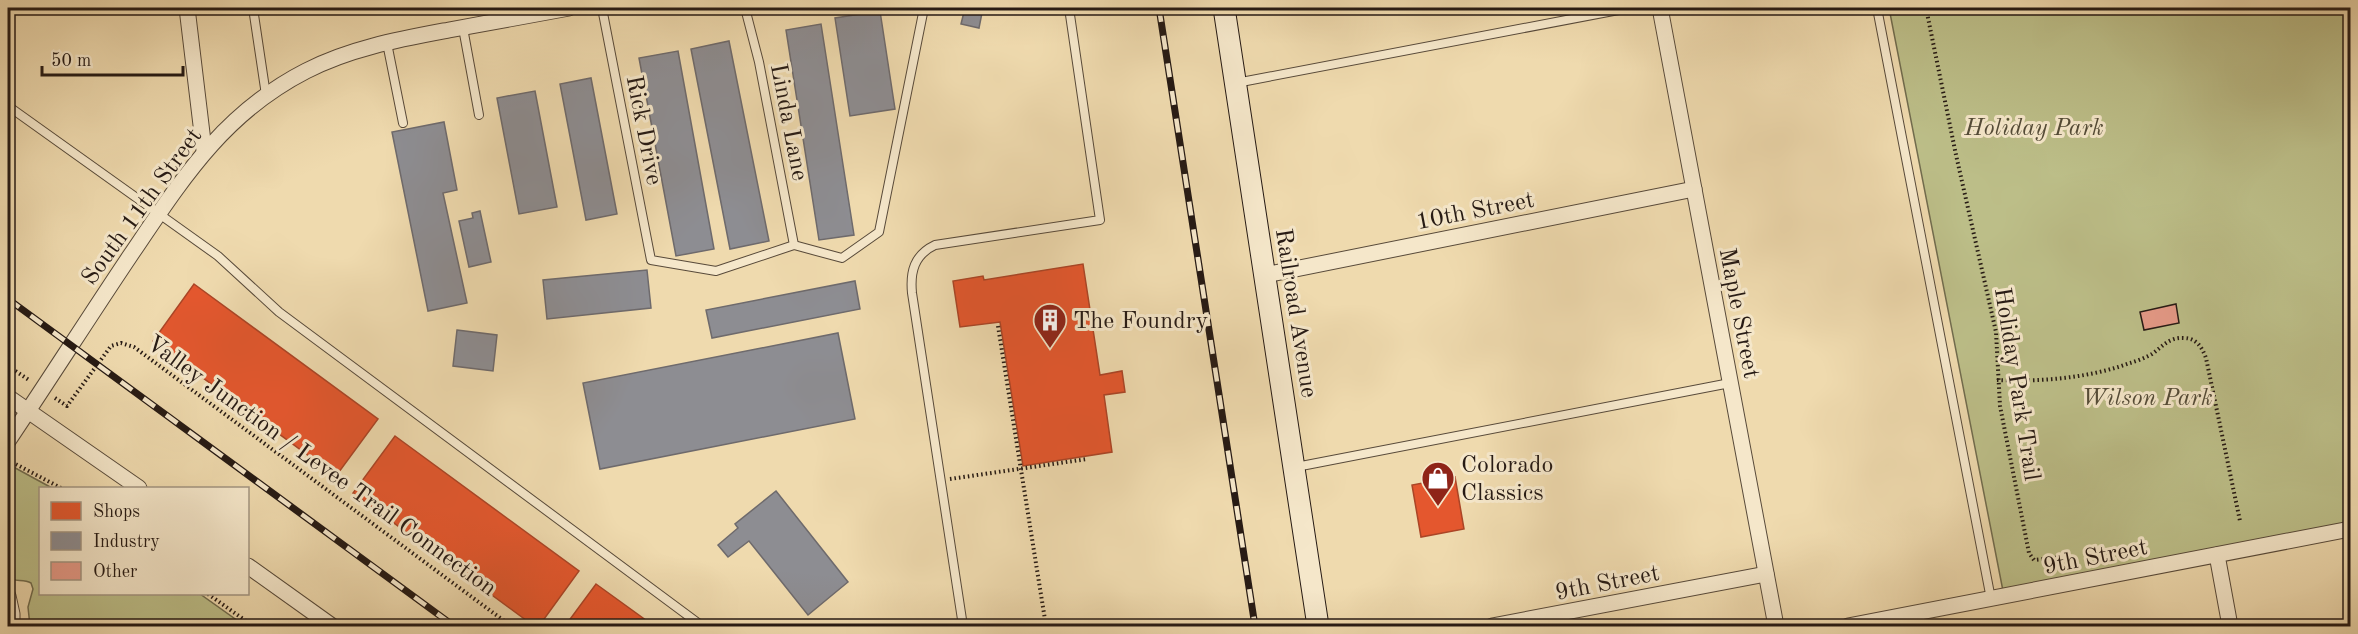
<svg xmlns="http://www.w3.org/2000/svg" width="2358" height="634" viewBox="0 0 2358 634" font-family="'Old Standard TT',serif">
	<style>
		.green { fill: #bcbe88; stroke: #716c4e; stroke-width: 1.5 }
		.shops { fill: #e4572e; stroke: #ab4526; stroke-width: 1.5 }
		.industry { fill: #8d8d92; stroke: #6e6a6c; stroke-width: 1.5 }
		.building { fill: #e69a88; stroke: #261a14; stroke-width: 1.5 }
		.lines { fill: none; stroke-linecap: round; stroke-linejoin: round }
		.service-casing { stroke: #584a3a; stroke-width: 10 }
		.minor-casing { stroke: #584a3a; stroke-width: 17 }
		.secondary-casing { stroke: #261a14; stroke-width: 23 }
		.path { stroke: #261a14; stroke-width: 4; stroke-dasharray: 1.5 3; stroke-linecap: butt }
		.service { stroke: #f5e7ca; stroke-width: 8 }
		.minor { stroke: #f5e7ca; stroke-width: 15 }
		.secondary { stroke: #f5e7ca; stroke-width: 21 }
		.rail-casing { stroke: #261a14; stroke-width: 7 }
		.rail { stroke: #f5e7ca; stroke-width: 4.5; stroke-dasharray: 14; stroke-linecap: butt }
		.labels { text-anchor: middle; stroke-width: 6; stroke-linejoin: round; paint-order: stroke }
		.street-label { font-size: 24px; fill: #261a14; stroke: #f5e7ca }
		.park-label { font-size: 24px; font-style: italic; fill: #534b37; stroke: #f5e7ca }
		.poi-label { font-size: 24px; fill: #261a14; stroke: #f5e7ca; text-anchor: start }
	</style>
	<rect width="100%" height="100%" fill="#efdaae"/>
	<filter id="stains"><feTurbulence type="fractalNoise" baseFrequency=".00333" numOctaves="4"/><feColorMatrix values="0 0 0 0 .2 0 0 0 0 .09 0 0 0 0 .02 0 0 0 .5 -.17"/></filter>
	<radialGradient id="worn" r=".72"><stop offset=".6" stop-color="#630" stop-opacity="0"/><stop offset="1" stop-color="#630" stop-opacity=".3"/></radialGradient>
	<g class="green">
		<path d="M1889 8H2350V529L2004 596Z"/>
		<path d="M8 464 52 488H40V594H200L245 626H30L28 607 33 589 31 583C23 578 15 583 8 577Z"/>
	</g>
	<g class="shops">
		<path d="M1083 264 1100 375 1122 371 1125 392 1104 395 1112 452 1023 466 1000 322 960 327 953 281 983 276 984 280Z"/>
		<path d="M194 284 378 419 336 476 153 341Z"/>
		<path d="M395 436 579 571 539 626H534L353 493Z"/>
		<path d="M1455 477 1464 529 1421 537 1412 485Z"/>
		<path d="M596 584 654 626H565Z"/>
	</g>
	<g class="industry">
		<path d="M965 8H983L979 28 961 24Z"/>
		<path d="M880 11 895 109 850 116 835 18Z"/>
		<path d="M821 24 854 235 819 240 786 30Z"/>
		<path d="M729 41 769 241 730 249 691 49Z"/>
		<path d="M678 51 714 249 676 256 639 58Z"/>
		<path d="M591 78 617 214 586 220 560 84Z"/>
		<path d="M535 91 557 207 519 214 497 98Z"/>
		<path d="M444 122 457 190 443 193 467 303 428 311 392 132Z"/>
		<path d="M480 211 491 262 469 267 459 221 473 218 472 213Z"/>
		<path d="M647 270 651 308 547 319 543 280Z"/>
		<path d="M855 281 860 309 712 338 706 310Z"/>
		<path d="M457 330 497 335 493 371 453 366Z"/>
		<path d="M838 333 855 419 600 469 583 383Z"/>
		<path d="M776 491 848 582 808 615 749 541 728 557 718 545 738 528 735 524Z"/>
	</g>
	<path class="building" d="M2176 304 2179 323 2144 330 2140 312Z"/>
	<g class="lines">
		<defs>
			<g id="service">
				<path d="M253 8 266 95"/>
				<path d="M602 8 651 260 716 271 794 245 842 258 879 232 924 8"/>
				<path d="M745 8 759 62 794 245"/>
				<path d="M1877 8 1991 599"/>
				<path d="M463 28 479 115"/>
				<path d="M387 43 403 123"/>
				<path d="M1236 83 1629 8"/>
				<path d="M8 106 218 256 279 312 702 626"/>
				<path d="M1296 467 1730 383"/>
				<path d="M963 626 912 293C910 272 914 255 935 245L1100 220 1069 8"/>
			</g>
			<g id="minor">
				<path d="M187 8 204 150"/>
				<path d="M1660 8 1776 626"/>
				<path d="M1265 275 1694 189"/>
				<path d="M8 397 139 488"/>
				<path d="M8 441C49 380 89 317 130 256 181 181 222 114 306 71 350 48 401 39 449 30 489 23 529 15 569 8"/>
				<path d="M2217 555 2230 626"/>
				<path d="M248 566 332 626"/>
				<path d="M8 596 12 614V626"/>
				<path d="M1492 626 1766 574"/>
				<path d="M1848 626 2350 529"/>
			</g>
			<path id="secondary" d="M1224 8 1318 626"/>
		</defs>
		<use href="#service" class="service-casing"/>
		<use href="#minor" class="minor-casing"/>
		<use href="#secondary" class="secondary-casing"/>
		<g class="path">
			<path d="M1926 8 1956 155 1996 332 2000 406 2029 553 2034 560 2062 557"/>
			<path d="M998 326 1046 626"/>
			<path d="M8 366 29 380"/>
			<path d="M1997 380C2041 382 2089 378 2130 363 2137 361 2145 358 2152 354 2162 347 2169 337 2184 338 2196 338 2202 347 2206 358L2240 521"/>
			<path d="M55 398 67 406 111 346 121 343 134 347 511 626"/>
			<path d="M8 460 61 488"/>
			<path d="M950 479 1087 459"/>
			<path d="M208 594 253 626"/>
		</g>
		<use href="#service" class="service"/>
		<use href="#minor" class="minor"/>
		<use href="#secondary" class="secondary"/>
		<defs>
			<g id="rail">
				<path d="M1159 8 1255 626"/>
				<path d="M8 299 454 626"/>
			</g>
		</defs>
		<use href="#rail" class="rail-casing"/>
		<use href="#rail" class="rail"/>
	</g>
	<defs>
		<symbol id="building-pin" viewBox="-11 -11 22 30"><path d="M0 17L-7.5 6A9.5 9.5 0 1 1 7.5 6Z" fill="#8f2418" stroke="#f5e7ca"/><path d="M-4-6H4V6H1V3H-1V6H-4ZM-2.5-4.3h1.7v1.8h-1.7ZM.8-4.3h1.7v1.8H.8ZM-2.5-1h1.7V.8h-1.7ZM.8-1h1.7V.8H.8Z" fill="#fff"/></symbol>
		<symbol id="shop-pin" viewBox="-11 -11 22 30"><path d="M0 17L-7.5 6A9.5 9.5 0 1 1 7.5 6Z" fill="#8f2418" stroke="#f5e7ca"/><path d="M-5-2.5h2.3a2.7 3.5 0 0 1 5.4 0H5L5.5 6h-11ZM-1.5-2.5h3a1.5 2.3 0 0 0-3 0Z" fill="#fff"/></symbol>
	</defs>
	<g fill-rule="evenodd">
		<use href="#building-pin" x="1031" y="301" width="38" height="52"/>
		<use href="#shop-pin" x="1419" y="459" width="38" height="52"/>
	</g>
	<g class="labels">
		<g class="street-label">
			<text transform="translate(790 122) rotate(79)" y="8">Linda Lane</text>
			<text transform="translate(645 130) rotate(79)" y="8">Rick Drive</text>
			<text transform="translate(141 206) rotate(-54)" y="8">South 11th Street</text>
			<text transform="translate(1475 210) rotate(-11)" y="8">10th Street</text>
			<text transform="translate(1297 313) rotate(81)" y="8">Railroad Avenue</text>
			<text transform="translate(1740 313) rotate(79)" y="8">Maple Street</text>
			<text transform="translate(2018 384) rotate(81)" y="8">Holiday Park Trail</text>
			<text transform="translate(322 465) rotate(36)" y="8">Valley Junction / Levee Trail Connection</text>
			<text transform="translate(2095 556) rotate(-11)" y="8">9th Street</text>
			<text transform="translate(1607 582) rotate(-11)" y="8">9th Street</text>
		</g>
		<g class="park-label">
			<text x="2034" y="135">Holiday Park</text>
			<text x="2147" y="405">Wilson Park</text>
		</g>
		<g class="poi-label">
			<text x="1073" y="328">The Foundry</text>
			<text x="1461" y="472">Colorado<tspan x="1461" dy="28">Classics</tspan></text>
		</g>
	</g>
	<rect width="2358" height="634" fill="none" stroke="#efdaae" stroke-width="30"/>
	<rect x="9" y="9" width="2340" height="616" fill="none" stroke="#261a14" stroke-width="3"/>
	<rect x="15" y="15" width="2328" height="604" fill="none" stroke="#261a14" stroke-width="1.5"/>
	<rect x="39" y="487" width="210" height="108" fill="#f5e7ca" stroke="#a29581" stroke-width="1.5"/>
	<rect x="51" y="502" width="30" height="18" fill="#e4572e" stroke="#a29581" stroke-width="1.5"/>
	<text x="93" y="517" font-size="18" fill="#261a14">Shops</text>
	<rect x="51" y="532" width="30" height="18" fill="#8d8d92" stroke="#a29581" stroke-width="1.5"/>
	<text x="93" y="547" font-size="18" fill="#261a14">Industry</text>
	<rect x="51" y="562" width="30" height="18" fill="#e69a88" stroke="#a29581" stroke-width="1.5"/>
	<text x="93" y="577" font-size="18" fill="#261a14">Other</text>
	<path d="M42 66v9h141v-9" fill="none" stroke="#261a14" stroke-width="3"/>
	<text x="51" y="66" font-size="18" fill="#261a14" stroke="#f5e7ca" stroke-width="4.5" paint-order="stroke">50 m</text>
	<rect width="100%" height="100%" filter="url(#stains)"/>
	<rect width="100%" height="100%" fill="url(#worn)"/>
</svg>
